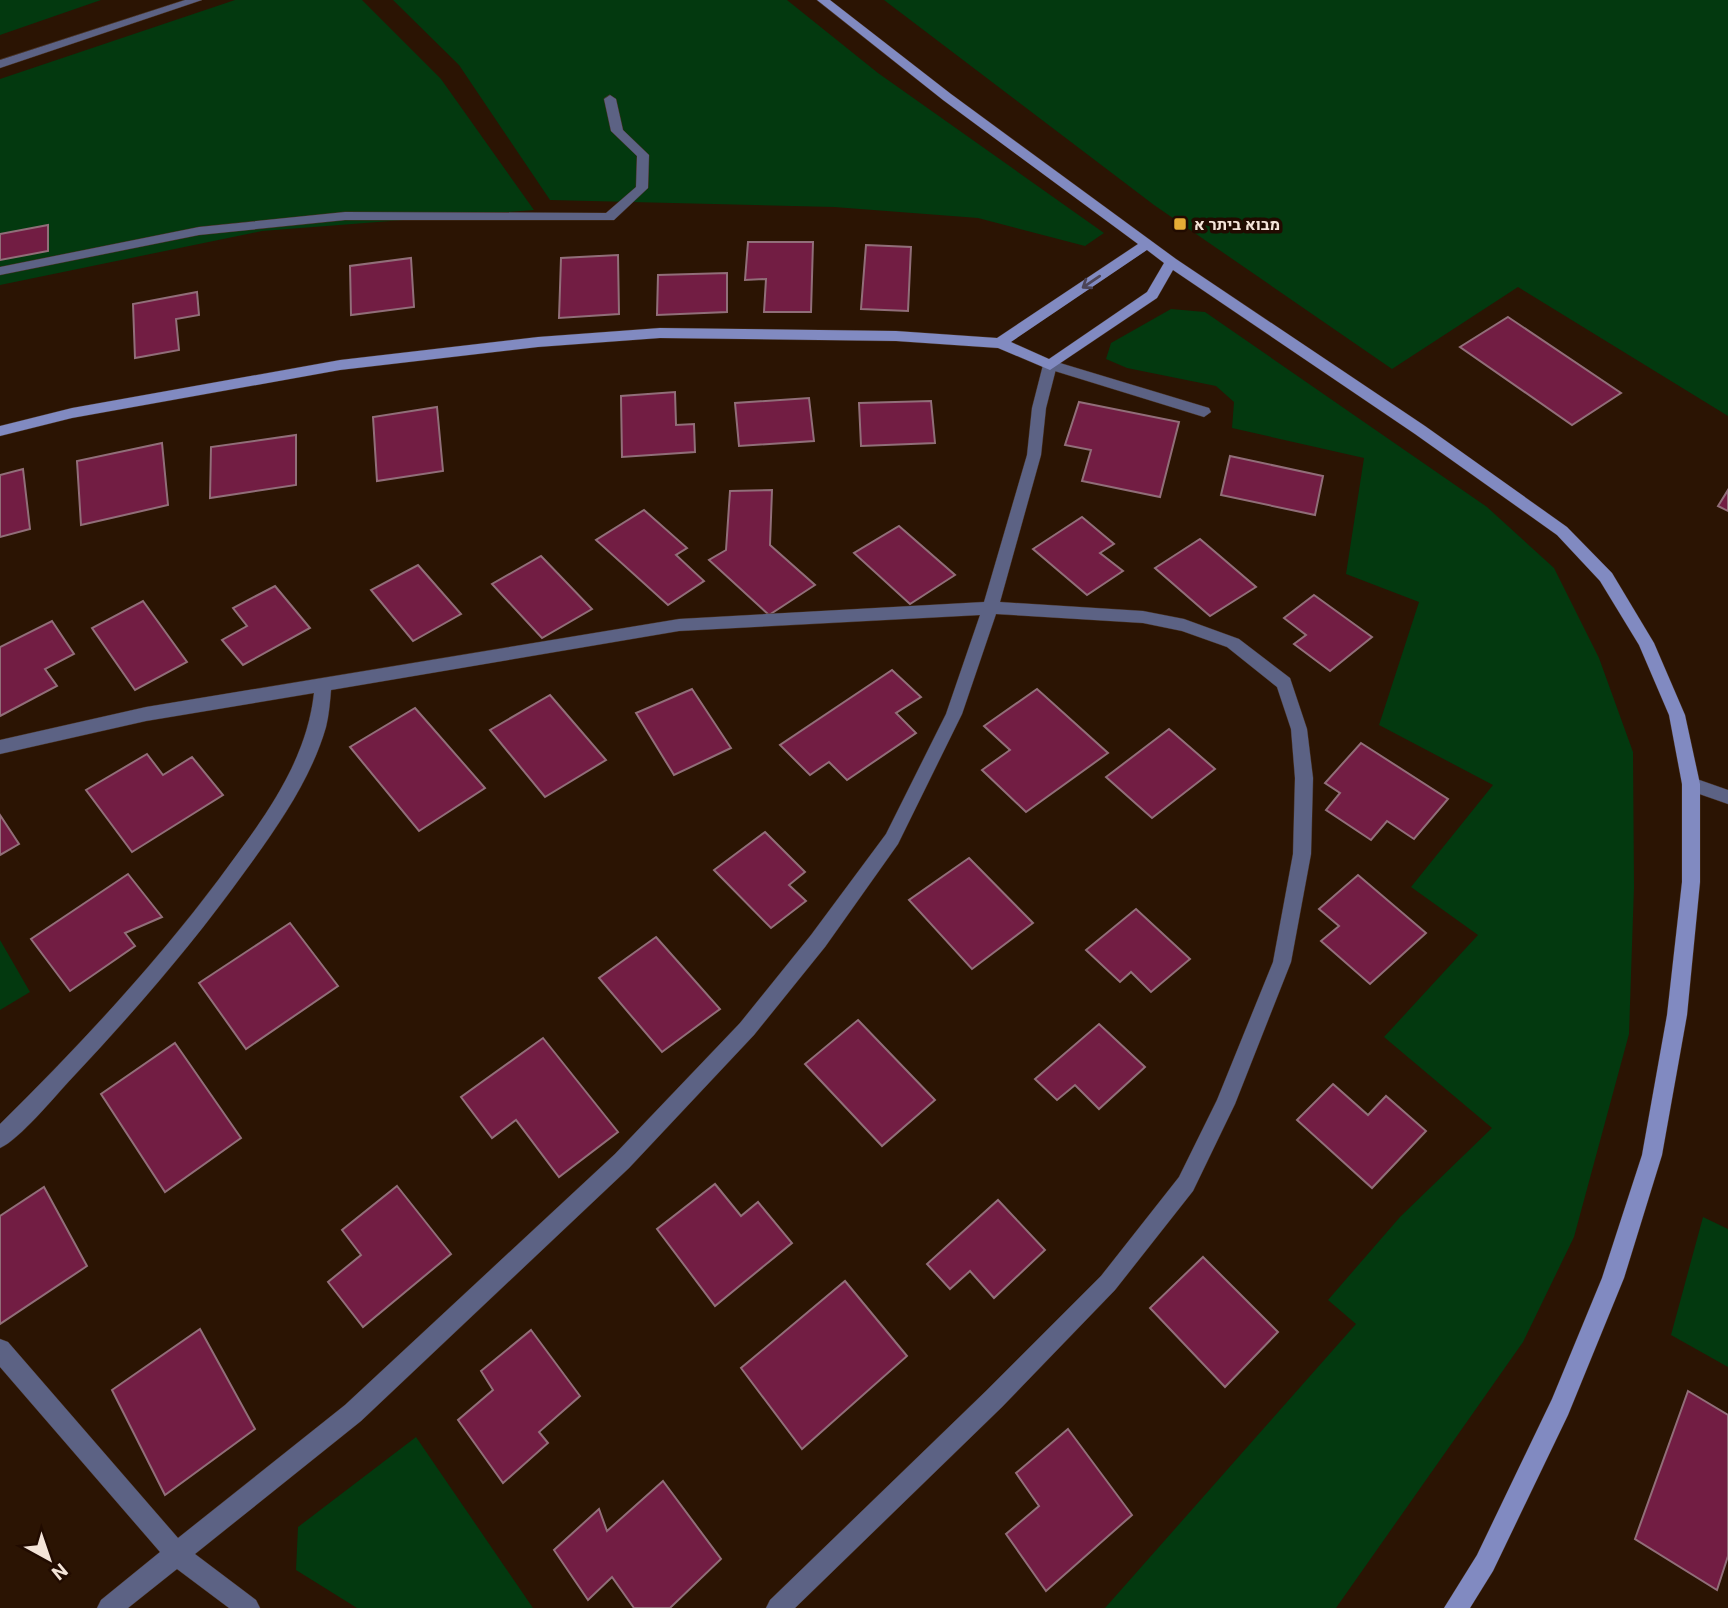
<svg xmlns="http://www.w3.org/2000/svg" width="1728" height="1608" viewBox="0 0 1728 1608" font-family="Roboto,Heebo,sans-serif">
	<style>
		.green { fill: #03390f }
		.building { fill: #721d43; stroke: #916e79; stroke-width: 2 }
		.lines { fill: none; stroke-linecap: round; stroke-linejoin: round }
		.lane-casing { stroke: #473121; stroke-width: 1 }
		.street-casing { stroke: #473121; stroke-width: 1 }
		.secondary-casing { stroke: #473121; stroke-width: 1 }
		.lane { fill: #5c6284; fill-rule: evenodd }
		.street { fill: #5c6284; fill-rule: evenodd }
		.secondary { fill: #818ac1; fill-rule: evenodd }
		.oneway { stroke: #4c4457 }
		.poi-dot { fill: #e5ad35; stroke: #210b00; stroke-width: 2.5 }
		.labels { text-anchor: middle; stroke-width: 7; stroke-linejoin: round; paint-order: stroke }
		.far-poi-label { font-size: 16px; font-weight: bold; fill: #f4e4d8; stroke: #210b00; text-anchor: start }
	</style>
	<rect width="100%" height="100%" fill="#2b1403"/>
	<g class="green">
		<path d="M0 0H101L0 35Z"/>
		<path d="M235 0H362L441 79 534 210 262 231 0 285V79Z"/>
		<path d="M393 0H787L878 73 1104 233 1085 246 978 218 834 207 550 200 459 65Z"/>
		<path d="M884 0H1728V416L1518 287 1392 369 1154 205Z"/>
		<path d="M1171 309 1205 312 1487 507 1554 568 1599 658 1633 752 1634 887 1629 1034 1574 1237 1523 1342 1336 1608H1105L1356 1324 1328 1300 1400 1217 1492 1128 1384 1037 1478 935 1411 887 1493 785 1379 725 1419 602 1346 574 1364 458 1232 428 1234 402 1216 386 1127 368 1106 359 1111 343Z"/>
		<path d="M0 940 30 992 0 1010Z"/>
		<path d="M1703 1217 1728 1229V1367L1671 1335Z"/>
		<path d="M416 1437 533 1608H357L296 1570 298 1527Z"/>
	</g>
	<g class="building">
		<path d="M48 225V251L0 260V234Z"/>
		<path d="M748 242H813L811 312H764L766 279 745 280Z"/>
		<path d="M866 245 911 247 908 311 861 309Z"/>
		<path d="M618 255 619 314 559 318 561 258Z"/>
		<path d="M411 258 414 307 351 315 350 266Z"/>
		<path d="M727 273V312L657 315 658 275Z"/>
		<path d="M197 292 199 315 176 319 179 350 135 358 133 304Z"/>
		<path d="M1508 317 1621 393 1572 425 1460 347Z"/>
		<path d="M675 392 676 425 694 424 695 452 622 457 621 396Z"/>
		<path d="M809 398 814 441 739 446 735 403Z"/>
		<path d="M931 401 935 443 861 446 859 403Z"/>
		<path d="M1079 402 1179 422 1160 497 1082 481 1091 450 1065 445Z"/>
		<path d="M437 407 443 471 377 481 373 417Z"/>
		<path d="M296 435V485L210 498 211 447Z"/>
		<path d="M162 443 168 505 81 525 77 461Z"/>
		<path d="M1230 456 1323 476 1315 515 1221 495Z"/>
		<path d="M23 469 30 529 0 537V475Z"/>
		<path d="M772 490 770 545 815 585 769 615 709 560 726 550 730 491Z"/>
		<path d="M1728 490V511L1718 506Z"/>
		<path d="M644 510 687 548 676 555 704 581 668 605 596 540Z"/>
		<path d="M1082 517 1114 544 1100 553 1123 571 1087 595 1033 549Z"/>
		<path d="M899 526 955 575 910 604 854 553Z"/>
		<path d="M1200 539 1256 587 1210 616 1155 568Z"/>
		<path d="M541 556 592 609 542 638 492 584Z"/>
		<path d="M418 565 461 614 413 641 371 590Z"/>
		<path d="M275 586 310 628 243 665 222 640 247 626 233 608Z"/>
		<path d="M1314 595 1372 637 1330 671 1294 644 1306 635 1284 618Z"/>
		<path d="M143 601 187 662 135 690 92 628Z"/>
		<path d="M52 621 74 654 45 669 57 686 0 716V647Z"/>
		<path d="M892 670 921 697 896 713 916 733 847 780 829 762 810 775 780 745Z"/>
		<path d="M692 689 731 748 674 775 636 713Z"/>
		<path d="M1037 689 1108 753 1026 812 982 770 1010 750 984 726Z"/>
		<path d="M550 695 606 760 545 797 490 730Z"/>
		<path d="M415 708 485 788 419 831 350 747Z"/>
		<path d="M1169 729 1215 769 1152 818 1106 777Z"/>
		<path d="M1361 743 1448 799 1414 839 1387 821 1371 840 1326 810 1340 793 1325 783Z"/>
		<path d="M147 754 163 775 192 757 223 795 132 852 86 790Z"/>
		<path d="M0 815 19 844 0 855Z"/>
		<path d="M765 832 805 872 789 885 806 901 771 928 714 870Z"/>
		<path d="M969 858 1033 923 972 969 909 900Z"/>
		<path d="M128 874 162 917 125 933 135 946 70 991 31 939Z"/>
		<path d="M1358 875 1426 933 1370 984 1321 941 1339 926 1319 909Z"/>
		<path d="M1136 909 1190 959 1151 992 1131 972 1120 982 1086 950Z"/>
		<path d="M290 923 338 986 246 1049 199 983Z"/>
		<path d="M656 937 720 1009 662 1052 599 978Z"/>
		<path d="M858 1020 935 1100 882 1146 805 1064Z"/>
		<path d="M1099 1024 1145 1067 1099 1109 1075 1085 1057 1100 1035 1079Z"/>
		<path d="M543 1038 618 1132 559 1177 516 1120 492 1138 461 1097Z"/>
		<path d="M175 1043 241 1138 165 1192 101 1094Z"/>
		<path d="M1333 1084 1368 1115 1386 1096 1426 1131 1372 1188 1297 1120Z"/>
		<path d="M715 1184 741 1216 758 1202 792 1243 715 1306 657 1229Z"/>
		<path d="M397 1186 451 1254 363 1327 328 1282 361 1255 342 1230Z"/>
		<path d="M44 1187 87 1266 0 1324V1216Z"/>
		<path d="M998 1200 1045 1250 994 1298 970 1271 950 1289 927 1264Z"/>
		<path d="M1203 1257 1278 1332 1225 1387 1150 1308Z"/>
		<path d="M845 1281 907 1356 802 1449 741 1368Z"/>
		<path d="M200 1329 255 1429 165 1495 112 1390Z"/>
		<path d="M531 1330 580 1396 539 1432 548 1443 503 1483 458 1420 493 1390 481 1371Z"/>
		<path d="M1688 1391 1728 1415V1556L1717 1590 1635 1539Z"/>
		<path d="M1068 1429 1132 1515 1046 1591 1006 1534 1039 1506 1016 1473Z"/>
		<path d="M663 1481 721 1559 670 1608H634L612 1577 588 1600 554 1550 599 1509 607 1531Z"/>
	</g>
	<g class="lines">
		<defs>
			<g id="lane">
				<path d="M610 95 616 99 623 130 649 155 648 188 614 220H345L199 235 0 275V267L199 227 345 212 606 213 636 187 637 156 611 131 604 99Z"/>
				<path d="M1050 360 1209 408 1211 412 1204 417 1045 368 1043 365Z"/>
			</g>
			<g id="street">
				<path d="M185 0H202L0 68V60Z"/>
				<path d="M1050 360 1057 365 1046 408 1041 455 1000 602 1143 611 1184 619 1239 639 1290 678 1307 729 1313 778 1311 854 1291 962 1235 1104 1193 1191 1115 1290 1002 1407 795 1608H766L770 1600 986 1391 1101 1276 1179 1177 1217 1100 1273 962 1293 854 1295 778 1291 729 1277 687 1227 647 1182 631 1143 623 996 614 962 714 898 844 825 947 754 1035 629 1168 361 1421 195 1554 256 1600 260 1608H229L177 1569 128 1608H97L101 1600 160 1552 0 1367V1339L8 1342 178 1538 345 1405 615 1154 740 1023 811 935 886 834 946 714 980 615 679 631 331 690C330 702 329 715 326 727 311 779 278 826 246 870 193 944 134 1012 72 1078 56 1095 19 1140 0 1148V1124C78 1047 153 967 219 879 261 822 306 765 314 693L146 721 0 754V740L146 707 679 619 984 602 1027 455 1032 408 1043 365Z"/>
				<path d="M1691 777 1728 790V804L1685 789 1682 784 1685 779Z"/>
			</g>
			<path id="secondary" d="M817 0H830L951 94 1176 259 1425 426 1567 527 1612 573 1654 643 1685 715 1700 784V882L1687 1015 1662 1155 1624 1278 1568 1415 1493 1571 1470 1608H1444L1477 1555 1552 1399 1602 1278 1642 1155 1667 1015 1682 882V784L1669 715 1639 645 1600 581 1557 535 1415 434 1173 270 1157 298 1050 370 998 348 896 341 660 338 538 347 340 370 72 418 0 436V426L72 408 340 360 538 337 660 328 896 331 997 338 1138 244 943 100ZM1147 250 1164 263 1147 292 1049 359 1011 342Z"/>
		</defs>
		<use href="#lane" class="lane-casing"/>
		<use href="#street" class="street-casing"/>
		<use href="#secondary" class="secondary-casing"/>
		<use href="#lane" class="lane"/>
		<use href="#street" class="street"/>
		<use href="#secondary" class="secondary"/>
	</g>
	<defs><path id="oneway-shaft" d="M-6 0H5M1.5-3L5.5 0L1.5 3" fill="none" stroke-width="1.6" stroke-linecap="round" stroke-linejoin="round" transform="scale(1.75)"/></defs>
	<use class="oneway" href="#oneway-shaft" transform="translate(1091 282) rotate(146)"/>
	<rect class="poi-dot" x="1173" y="217" width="14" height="14" rx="3.5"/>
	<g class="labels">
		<g class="far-poi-label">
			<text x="1194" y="230">מבוא ביתר א</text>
		</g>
	</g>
	<g transform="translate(49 1559) rotate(140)" stroke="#210b00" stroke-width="5" paint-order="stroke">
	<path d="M0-5L12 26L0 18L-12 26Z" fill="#f4e4d8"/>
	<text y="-10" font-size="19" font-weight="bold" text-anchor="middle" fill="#f4e4d8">N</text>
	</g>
</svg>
